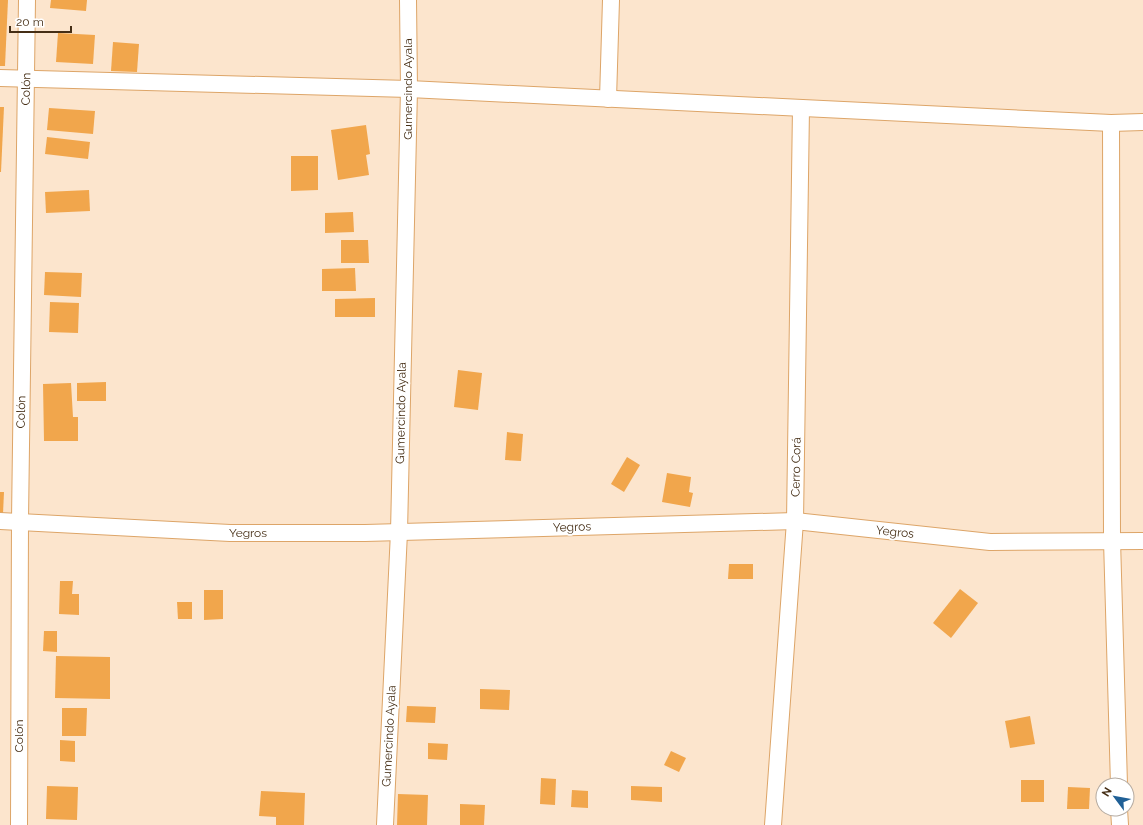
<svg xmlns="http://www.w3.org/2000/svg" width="1143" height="825" viewBox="0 0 1143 825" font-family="Raleway,sans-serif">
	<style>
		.building { fill: #f1a64c }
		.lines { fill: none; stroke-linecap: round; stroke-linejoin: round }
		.minor-casing { stroke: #dda568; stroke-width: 18 }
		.minor { stroke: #fff; stroke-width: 16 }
		.labels { text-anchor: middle; stroke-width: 4; stroke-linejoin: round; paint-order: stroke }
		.street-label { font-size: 12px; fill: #452e15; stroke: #fff }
	</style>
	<rect width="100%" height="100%" fill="#fce5cd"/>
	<g class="building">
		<path d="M0 0H8L5 66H0Z"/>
		<path d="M51 0H87L86 11 50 8Z"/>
		<path d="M58 33 95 35 93 64 56 62Z"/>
		<path d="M113 42 139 44 137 72 111 71Z"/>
		<path d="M0 107H4L1 172H0Z"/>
		<path d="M49 108 95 111 93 134 47 130Z"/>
		<path d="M366 125 370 154 366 155 369 175 338 180 331 130Z"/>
		<path d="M47 137 90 142 88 159 45 154Z"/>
		<path d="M291 156H318V190L291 191Z"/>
		<path d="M89 190 90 211 46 213 45 192Z"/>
		<path d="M353 212 354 232 325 233V213Z"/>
		<path d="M341 240H368L369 263H341Z"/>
		<path d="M355 268 356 291H322V269Z"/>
		<path d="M45 272 82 273 81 297 44 295Z"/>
		<path d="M375 298V317H335V299Z"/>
		<path d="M50 302 79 303 78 333 49 332Z"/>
		<path d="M458 370 482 373 478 410 454 407Z"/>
		<path d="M106 382V401H77V383Z"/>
		<path d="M71 383 73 417H78V441H44L43 384Z"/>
		<path d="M507 432 523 434 521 461 505 460Z"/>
		<path d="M627 457 640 465 624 492 611 484Z"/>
		<path d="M667 473 691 477 689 492 693 493 690 507 662 502Z"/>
		<path d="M0 492H4L3 514H0Z"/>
		<path d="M729 564H753V579H728Z"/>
		<path d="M60 581H73L72 594H79V615L59 614Z"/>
		<path d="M960 589 978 603 951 638 933 623Z"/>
		<path d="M204 590H223V619L204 620Z"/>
		<path d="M177 602H192V619H178Z"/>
		<path d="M44 631H57V652L43 651Z"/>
		<path d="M56 656 110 657V699L55 698Z"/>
		<path d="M480 689 510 690 509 710 480 709Z"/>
		<path d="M407 706 436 707 435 723 406 722Z"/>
		<path d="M62 708H87L86 736H62Z"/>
		<path d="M1030 716 1035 744 1010 748 1005 721Z"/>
		<path d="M60 740 75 741V762L60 761Z"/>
		<path d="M428 743 448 744 447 760 428 759Z"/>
		<path d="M671 751 686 758 679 772 664 765Z"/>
		<path d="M541 778 556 779 555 805 540 804Z"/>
		<rect x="1021" y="780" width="23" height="22"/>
		<path d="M47 786 78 787 77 820 46 819Z"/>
		<path d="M631 786 662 787V802L631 800Z"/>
		<path d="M1068 787 1090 788 1089 809H1067Z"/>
		<path d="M572 790 588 791V808L571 807Z"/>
		<path d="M261 791 305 793 304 825H276V817L259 816Z"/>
		<path d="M398 794 428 795 427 825H397Z"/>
		<path d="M460 804 485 805 484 825H460Z"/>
	</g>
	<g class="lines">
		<defs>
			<g id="minor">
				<path d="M0 78 409 89 1111 123 1143 122"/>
				<path d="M608 99 611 0"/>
				<path d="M1111 123 1112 540 1119 785"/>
				<path d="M0 521 230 533H365L795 521 990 542 1143 541"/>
				<path d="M1119 809 1120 825"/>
				<path d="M19 825 20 520 27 0"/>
				<path d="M385 825 399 532 409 89 408 0"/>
				<path d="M773 825 795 521 801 108"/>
			</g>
		</defs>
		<use href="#minor" class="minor-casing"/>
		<use href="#minor" class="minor"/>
	</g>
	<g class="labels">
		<g class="street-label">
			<text transform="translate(26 89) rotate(-89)" y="4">Colón</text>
			<text transform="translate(408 89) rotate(-90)" y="4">Gumercindo Ayala</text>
			<text transform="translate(21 412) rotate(-89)" y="4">Colón</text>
			<text transform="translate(401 413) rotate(-89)" y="4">Gumercindo Ayala</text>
			<text transform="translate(796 467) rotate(-89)" y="4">Cerro Corá</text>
			<text transform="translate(572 527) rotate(-2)" y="4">Yegros</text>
			<text transform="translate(895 532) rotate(6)" y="4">Yegros</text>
			<text x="248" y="537">Yegros</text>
			<text transform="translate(19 736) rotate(-90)" y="4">Colón</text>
			<text transform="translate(389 736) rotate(-87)" y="4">Gumercindo Ayala</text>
		</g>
	</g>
	<g transform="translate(1115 797) rotate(302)"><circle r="19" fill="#ffffff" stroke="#b5aba1"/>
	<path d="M0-3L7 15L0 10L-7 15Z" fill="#206096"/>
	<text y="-6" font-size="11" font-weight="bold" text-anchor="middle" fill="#452e15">N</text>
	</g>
	<path d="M10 26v6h61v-6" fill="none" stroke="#452e15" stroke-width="2"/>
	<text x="16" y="26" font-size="12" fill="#452e15" stroke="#ffffff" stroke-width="3" paint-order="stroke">20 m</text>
</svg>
